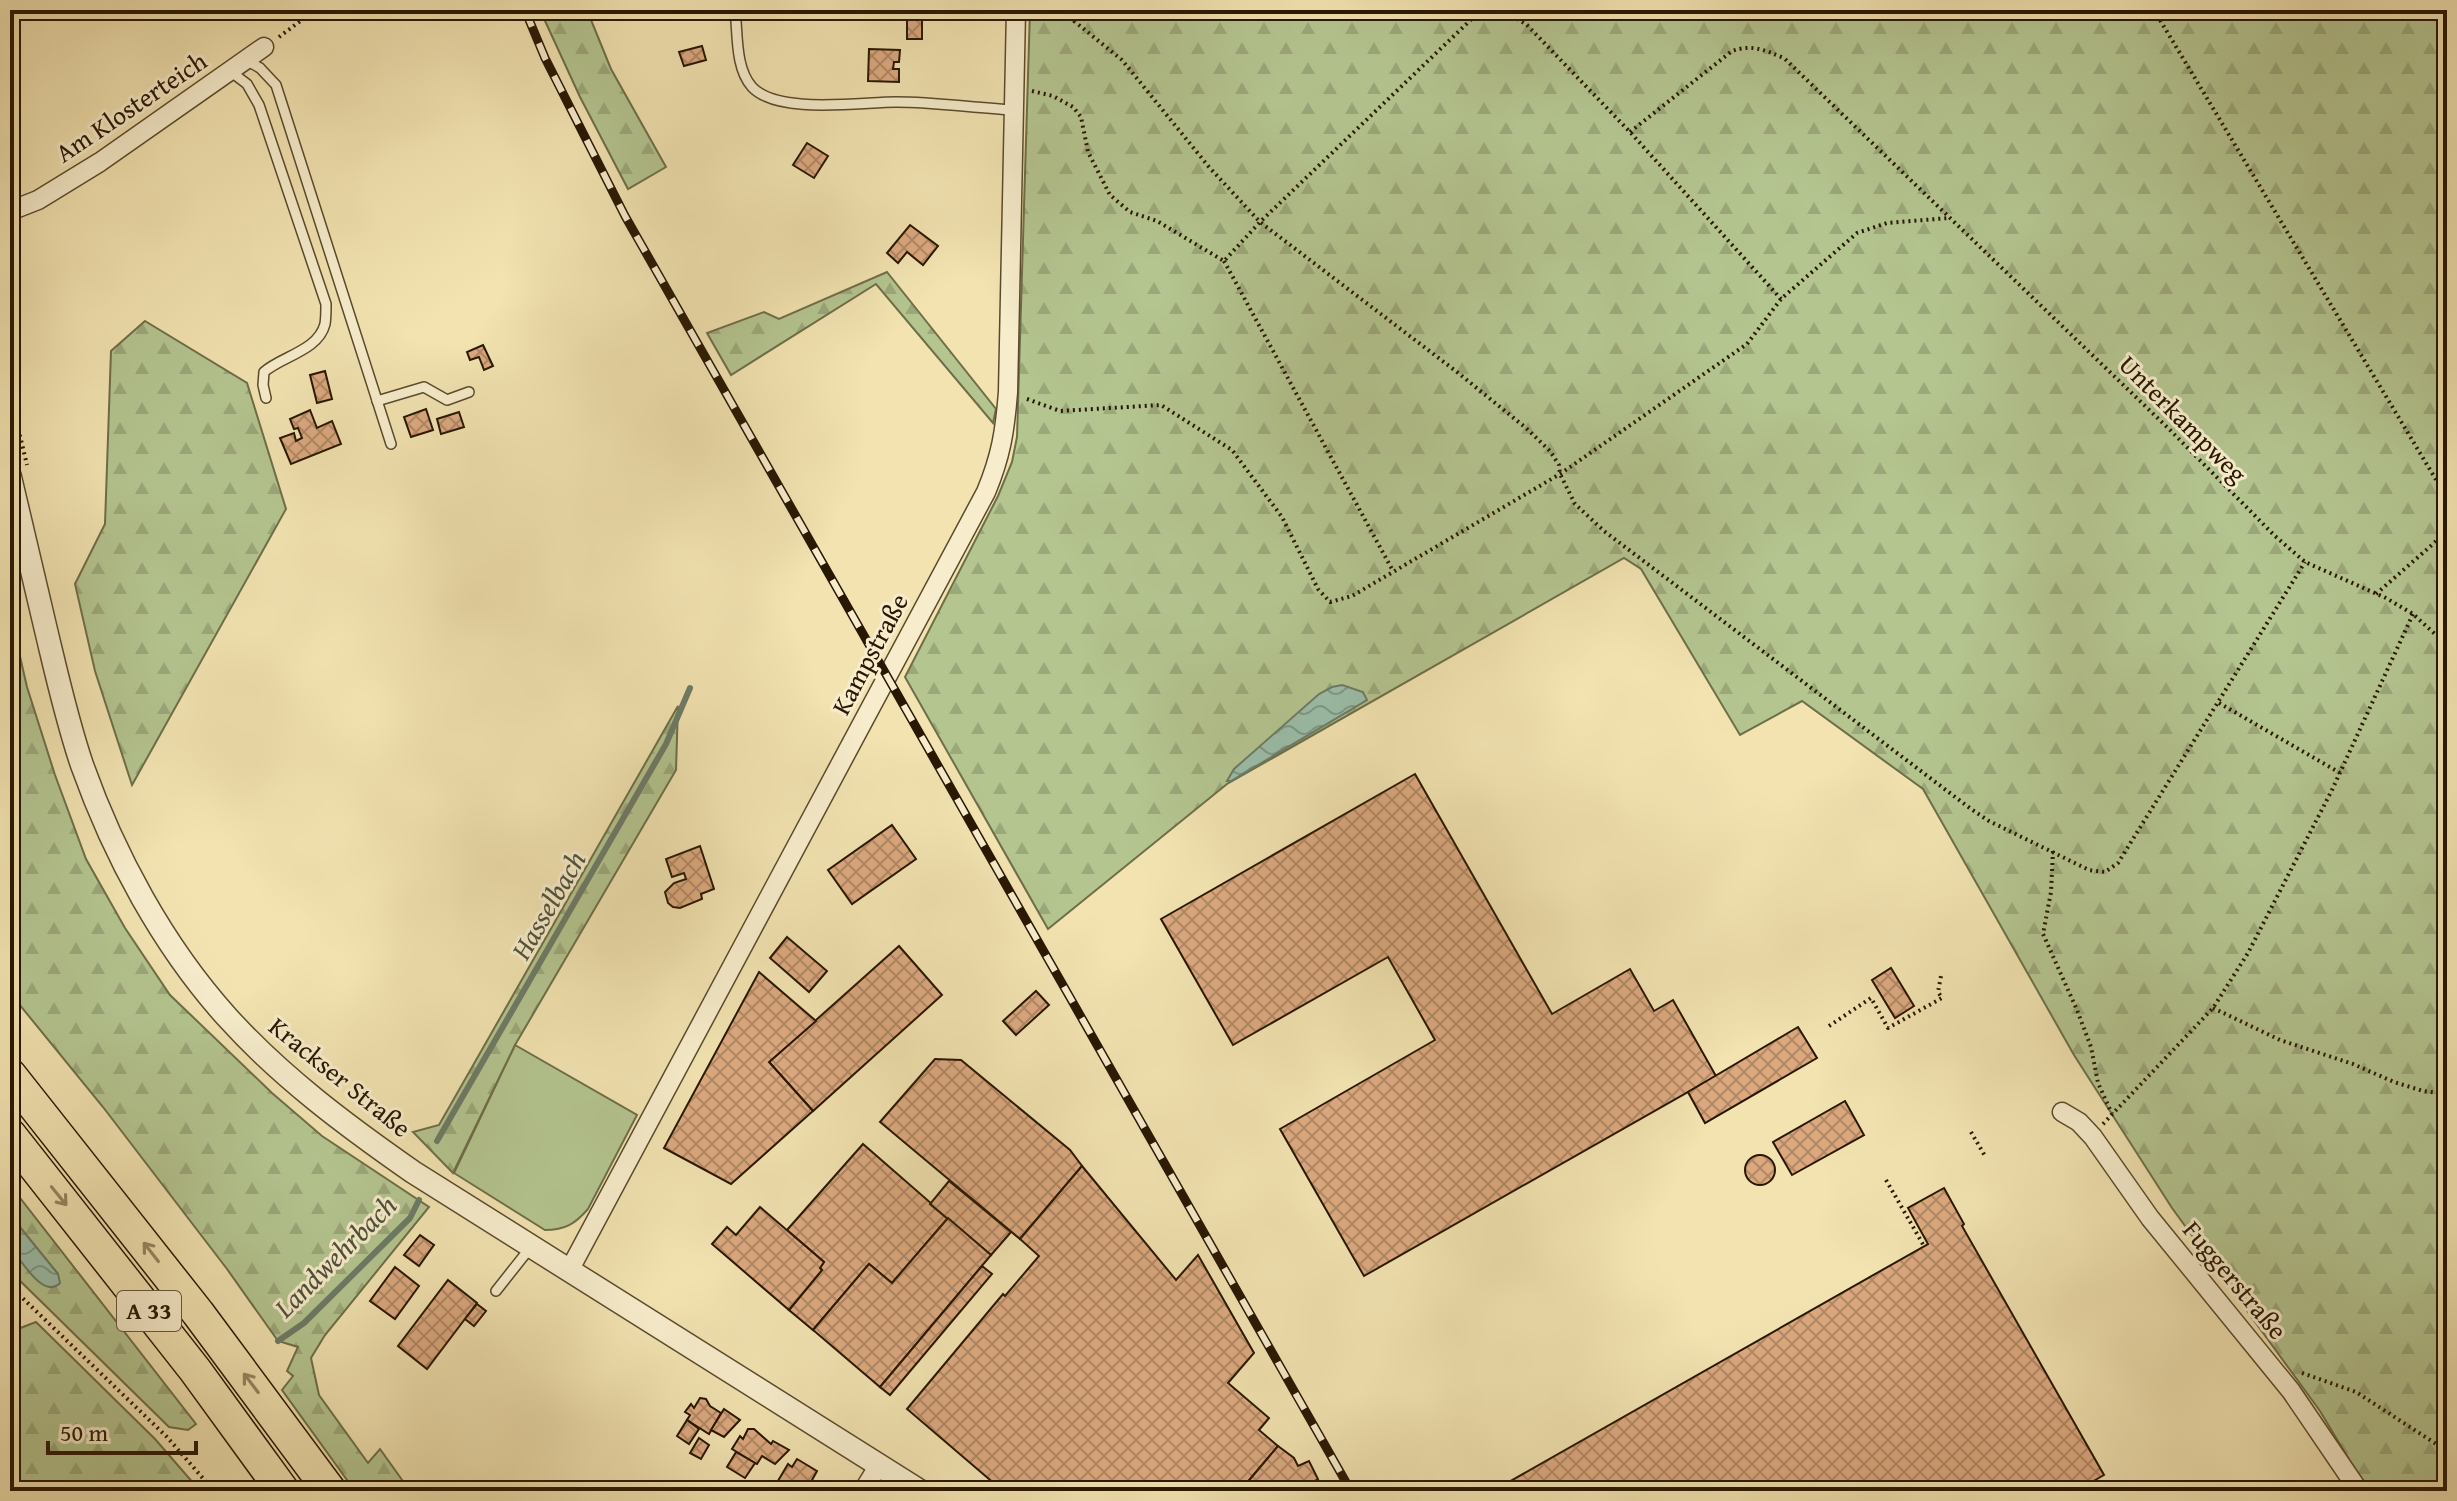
<svg xmlns="http://www.w3.org/2000/svg" width="2457" height="1501" viewBox="0 0 2457 1501" font-family="'Gentium Book Plus',serif">
	<style>
		.grass { fill: #b4c590; stroke: #6e6e48; stroke-width: 2 }
		.forest { fill: url(#forest-firs); stroke: #6e6e48; stroke-width: 2 }
		.water { fill: url(#water-waves); stroke: #6d7b66; stroke-width: 2 }
		.lines { fill: none; stroke-linecap: round; stroke-linejoin: round }
		.stream { stroke: #6d7b66; stroke-width: 6 }
		.building { fill: url(#building-cross-hatch); stroke: #281701; stroke-width: 2 }
		.service-casing { stroke: #5a4a2d; stroke-width: 12 }
		.minor-casing { stroke: #5a4a2d; stroke-width: 21 }
		.tertiary-casing { stroke: #5a4a2d; stroke-width: 25 }
		.motorway-casing { stroke: #281701; stroke-width: 35 }
		.path { stroke: #281701; stroke-width: 4; stroke-dasharray: 2 4; stroke-linecap: butt }
		.service { stroke: #f7edcc; stroke-width: 9 }
		.minor { stroke: #f7edcc; stroke-width: 18 }
		.tertiary { stroke: #f7edcc; stroke-width: 22 }
		.motorway { stroke: #f2e3b1; stroke-width: 32 }
		.rail-casing { stroke: #281701; stroke-width: 9 }
		.rail { stroke: #f7edcc; stroke-width: 6; stroke-dasharray: 18; stroke-linecap: butt }
		.oneway { stroke: #978762 }
		.labels { text-anchor: middle; stroke-width: 6; stroke-linejoin: round; paint-order: stroke }
		.shield { fill: #f7edcc; stroke: #66573e; stroke-width: 2 }
		.shield-label { font-size: 24px; font-weight: bold; fill: #281701 }
		.street-label { font-size: 26px; fill: #281701; stroke: #f7edcc }
		.water-label { font-size: 28px; font-style: italic; fill: #50513c; stroke: #f7edcc }
	</style>
	<defs>
		<pattern id="forest-firs" width="22" height="20" patternUnits="userSpaceOnUse" patternTransform="scale(2)"><rect width="22" height="20" fill="#b4c590"/><path d="M5 1l3.5 6h-7zM16 11l3.5 6h-7z" fill="#9ba87a"/></pattern>
		<pattern id="water-waves" width="16" height="10" patternUnits="userSpaceOnUse" patternTransform="scale(2)"><rect width="16" height="10" fill="#9bbea9"/><path d="M0 5q4-4 8 0t8 0" fill="none" stroke="#7e9987"/></pattern>
		<pattern id="building-cross-hatch" width="8" height="8" patternUnits="userSpaceOnUse" patternTransform="scale(2)"><rect width="8" height="8" fill="#dca97f"/><path d="M0 0l8 8M0 8l8-8" fill="none" stroke="#b28966"/></pattern>
	</defs>
	<rect width="100%" height="100%" fill="#f2e3b1"/>
	<filter id="stains"><feTurbulence type="fractalNoise" baseFrequency=".0025" numOctaves="4"/><feColorMatrix values="0 0 0 0 .2 0 0 0 0 .09 0 0 0 0 .02 0 0 0 .5 -.17"/></filter>
	<radialGradient id="worn" r=".72"><stop offset=".6" stop-color="#630" stop-opacity="0"/><stop offset="1" stop-color="#630" stop-opacity=".3"/></radialGradient>
	<path class="grass" d="M515 1045 637 1115 588 1209C575 1224 565 1230 545 1230L454 1173Z"/>
	<g class="forest">
		<path d="M540 10H587L611 69 666 167 628 189 580 97Z"/>
		<path d="M1030 10H2447V1491H2368L2320 1411 2172 1208 2074 1055 1923 789 1802 701 1740 735 1641 569 1624 558 1227 784 1048 929 905 677 998 496 1012 462 1017 437Z"/>
		<path d="M887 272 996 409 993 423 876 284 731 375 707 333 764 312 779 319Z"/>
		<path d="M145 321 247 383 286 509 132 785 95 671 75 584 105 524 111 351Z"/>
		<path d="M10 613 27 687 55 775 86 859 125 928 170 995 272 1093 322 1136 429 1207 325 1335 311 1358 319 1395 368 1463 380 1449 410 1491H355L282 1390 293 1376 287 1371 298 1347 278 1341 227 1269 103 1107 10 993Z"/>
		<path d="M678 706 676 770 515 1045 453 1173 413 1132 439 1125Z"/>
		<path d="M10 1185 196 1424 188 1430 169 1427 10 1271V1248L21 1259 58 1274 10 1215Z"/>
		<path d="M36 1322 155 1439 195 1485 190 1491H10V1332Z"/>
	</g>
	<g class="water">
		<path d="M1342 685 1363 692 1367 700 1231 781H1227L1234 769 1319 694 1332 687Z"/>
		<path d="M10 1215 58 1274 60 1283C43 1300 22 1260 10 1248Z"/>
	</g>
	<g class="lines">
		<g class="stream">
			<path d="M437 1141 666 744 690 688"/>
			<path d="M278 1341 304 1323 410 1218 419 1200"/>
			<path d="M191 1491V1488"/>
		</g>
	</g>
	<g class="building">
		<rect x="907" y="15" width="15" height="24"/>
		<path d="M702 46 706 60 684 66 679 52Z"/>
		<path d="M869 49 900 50 899 62H894L893 69H899V82L868 81Z"/>
		<path d="M807 143 828 156 814 178 793 165Z"/>
		<path d="M910 225 938 246 923 265 907 252 898 263 887 253Z"/>
		<path d="M483 345 493 366 484 370 479 357 470 360 467 352Z"/>
		<path d="M325 371 332 399 317 403 310 375Z"/>
		<path d="M426 409 433 430 411 437 404 417Z"/>
		<path d="M310 410 317 428 332 421 341 444 291 464 280 438 294 433 296 441 302 438 298 428 294 429 290 419Z"/>
		<path d="M459 412 464 427 441 434 437 419Z"/>
		<path d="M1415 774 1552 1014 1630 969 1654 1011 1673 1000 1716 1076 1364 1276 1280 1129 1435 1040 1388 957 1233 1045 1161 919Z"/>
		<path d="M892 825 916 859 852 904 828 870Z"/>
		<path d="M700 846 714 889 701 894 702 899 680 908 673 907 668 903 665 892 674 883 686 879 684 873 672 877 666 859Z"/>
		<path d="M787 937 827 971 809 992 770 958Z"/>
		<path d="M899 946 942 995 813 1111 769 1062Z"/>
		<path d="M1891 968 1914 1006 1895 1018 1872 980Z"/>
		<path d="M759 972 816 1021 769 1062 813 1111 731 1184 664 1148Z"/>
		<path d="M1036 991 1049 1005 1016 1035 1003 1021Z"/>
		<path d="M1798 1027 1817 1058 1705 1123 1688 1092Z"/>
		<path d="M935 1059 961 1060 1070 1150 1082 1166 1020 1239 880 1122Z"/>
		<path d="M1845 1101 1864 1135 1792 1175 1773 1142Z"/>
		<path d="M863 1144 948 1218 892 1283 869 1264 813 1330 789 1310 822 1270 820 1268 824 1262 787 1230Z"/>
		<circle cx="1760" cy="1170" r="15"/>
		<path d="M1082 1166 1176 1280 1198 1255 1254 1353 1228 1383 1269 1418 1259 1430 1278 1446 1240 1491H1003L907 1409 1003 1294 1005 1296 1039 1256 1020 1239Z"/>
		<path d="M949 1181 1011 1232 991 1255 930 1204Z"/>
		<path d="M1944 1188 1964 1224 1962 1226 2104 1475 2076 1491H1493L1928 1244 1908 1208Z"/>
		<path d="M760 1207 824 1262 820 1268 822 1270 789 1310 712 1244 727 1227 736 1235Z"/>
		<path d="M948 1218 991 1255 880 1387 813 1330 869 1264 892 1283Z"/>
		<path d="M420 1235 434 1245 419 1266 404 1255Z"/>
		<path d="M982 1266 992 1274 890 1395 880 1387Z"/>
		<path d="M395 1267 419 1286 395 1319 370 1301Z"/>
		<path d="M448 1280 477 1303 427 1369 398 1346Z"/>
		<path d="M477 1304 486 1311 474 1326 465 1319Z"/>
		<path d="M700 1398 706 1399 710 1406 721 1413 709 1434 687 1420 690 1415 685 1412 691 1404 694 1408Z"/>
		<path d="M724 1409 740 1420 724 1437 711 1430Z"/>
		<path d="M687 1420 699 1429 689 1444 677 1436Z"/>
		<path d="M748 1429H754L771 1444 773 1441 789 1450 775 1464 762 1456 757 1464 755 1463 732 1449 740 1436 743 1439Z"/>
		<path d="M699 1438 709 1445 701 1459 690 1453Z"/>
		<path d="M1278 1446 1294 1458 1298 1466 1309 1461 1318 1479 1308 1485 1312 1491H1240Z"/>
		<path d="M736 1452 755 1463 745 1478 727 1467Z"/>
		<path d="M797 1459 817 1471 806 1491H796L790 1488 788 1491H772L788 1464 792 1467Z"/>
	</g>
	<g class="lines">
		<defs>
			<g id="service">
				<path d="M735 10C738 34 735 68 752 87 778 115 861 102 896 102 935 102 974 108 1013 110"/>
				<path d="M246 60 260 68 276 85 391 444"/>
				<path d="M230 71 247 84 259 105 326 304C326 311 326 318 325 324 318 351 282 356 264 372L263 385 266 398"/>
				<path d="M377 401 424 387 447 400 469 392"/>
				<path d="M496 1291 530 1248"/>
			</g>
			<g id="minor">
				<path d="M10 211 38 200 100 162 264 47"/>
				<path d="M2062 1112 2079 1122 2093 1137 2150 1218 2291 1391 2359 1491"/>
				<path d="M570 1269 986 492C1001 456 1005 431 1008 392L1016 10"/>
				<path d="M863 1491 879 1465"/>
			</g>
			<path id="tertiary" d="M10 477C22 528 34 579 46 630 57 676 67 721 82 765 114 855 163 946 227 1017 281 1077 347 1126 413 1172L920 1491"/>
			<g id="motorway">
				<path d="M10 1075 198 1313 330 1491"/>
				<path d="M10 1135 195 1370 283 1491"/>
			</g>
		</defs>
		<use href="#service" class="service-casing"/>
		<use href="#minor" class="minor-casing"/>
		<use href="#tertiary" class="tertiary-casing"/>
		<use href="#motorway" class="motorway-casing"/>
		<g class="path">
			<path d="M1069 10 1074 21 1122 60 1209 167 1260 222 1457 372 1526 428 1550 451 1559 465 1560 474 1575 504 1604 531 1971 809 1989 821 2089 870 2105 872 2118 863 2305 562"/>
			<path d="M1501 10 1526 24 1630 132 1781 299"/>
			<path d="M2154 10 2447 498"/>
			<path d="M279 37 315 10"/>
			<path d="M1032 91 1053 96 1073 107 1081 117 1088 152 1110 195 1130 212 1157 221 1224 261 1260 222 1481 10"/>
			<path d="M1630 132 1732 51C1753 44 1764 50 1784 58L2169 429 2275 536 2305 562 2386 598 2413 614 2447 645"/>
			<path d="M1224 261 1393 571"/>
			<path d="M10 394 27 465"/>
			<path d="M1027 399 1060 411 1161 405 1232 450 1282 517 1318 589 1330 602 1352 596 1560 474 1747 344 1781 299 1857 233 1887 223 1949 218"/>
			<path d="M2376 594 2433 544 2447 530"/>
			<path d="M2219 703 2340 773"/>
			<path d="M2053 851 2051 892 2043 934 2077 1010 2091 1047 2098 1083 2112 1114"/>
			<path d="M2213 1008 2280 1040 2353 1064 2394 1082 2423 1091 2447 1094"/>
			<path d="M1829 1026 1871 998 1888 1028 1942 998 1938 992 1941 976"/>
			<path d="M2103 1124 2213 1008 2248 953 2332 790 2413 614"/>
			<path d="M1971 1132 1985 1156"/>
			<path d="M1886 1180 1924 1246"/>
			<path d="M10 1286 167 1437 214 1491"/>
			<path d="M2302 1373 2356 1392 2447 1451"/>
			<path d="M2304 1491 2305 1486"/>
		</g>
		<use href="#service" class="service"/>
		<use href="#minor" class="minor"/>
		<use href="#tertiary" class="tertiary"/>
		<use href="#motorway" class="motorway"/>
		<defs>
			<path id="rail" d="M525 10 545 58 625 216 1351 1491"/>
		</defs>
		<use href="#rail" class="rail-casing"/>
		<use href="#rail" class="rail"/>
	</g>
	<defs><path id="oneway-shaft" d="M-6 0H5M1.5-3L5.5 0L1.5 3" fill="none" stroke-width="1.6" stroke-linecap="round" stroke-linejoin="round" transform="scale(2)"/></defs>
	<g class="oneway">
		<use href="#oneway-shaft" transform="translate(59 1196) rotate(51)"/>
		<use href="#oneway-shaft" transform="translate(151 1252) rotate(-128)"/>
		<use href="#oneway-shaft" transform="translate(251 1383) rotate(-127)"/>
	</g>
	<g class="labels">
		<rect class="shield" x="117" y="1291" width="64" height="40" rx="6"/>
		<g class="shield-label">
			<text x="149" y="1319">A 33</text>
		</g>
		<g class="street-label">
			<text transform="translate(131 107) rotate(-34)" y="9">Am Klosterteich</text>
			<text transform="translate(2183 419) rotate(45)" y="9">Unterkampweg</text>
			<text transform="translate(870 654) rotate(-62)" y="9">Kampstraße</text>
			<text transform="translate(340 1077) rotate(39)" y="9">Krackser Straße</text>
			<text transform="translate(2235 1280) rotate(50)" y="9">Fuggerstraße</text>
		</g>
		<g class="water-label">
			<text transform="translate(548 905) rotate(-60)" y="10">Hasselbach</text>
			<text transform="translate(335 1256) rotate(-45)" y="10">Landwehrbach</text>
		</g>
	</g>
	<rect width="2457" height="1501" fill="none" stroke="#f2e3b1" stroke-width="40"/>
	<rect x="12" y="12" width="2433" height="1477" fill="none" stroke="#281701" stroke-width="4"/>
	<rect x="20" y="20" width="2417" height="1461" fill="none" stroke="#281701" stroke-width="2"/>
	<path d="M48 1441v12h148v-12" fill="none" stroke="#281701" stroke-width="4"/>
	<text x="60" y="1441" font-size="24" fill="#281701" stroke="#f7edcc" stroke-width="6" paint-order="stroke">50 m</text>
	<rect width="100%" height="100%" filter="url(#stains)"/>
	<rect width="100%" height="100%" fill="url(#worn)"/>
</svg>
